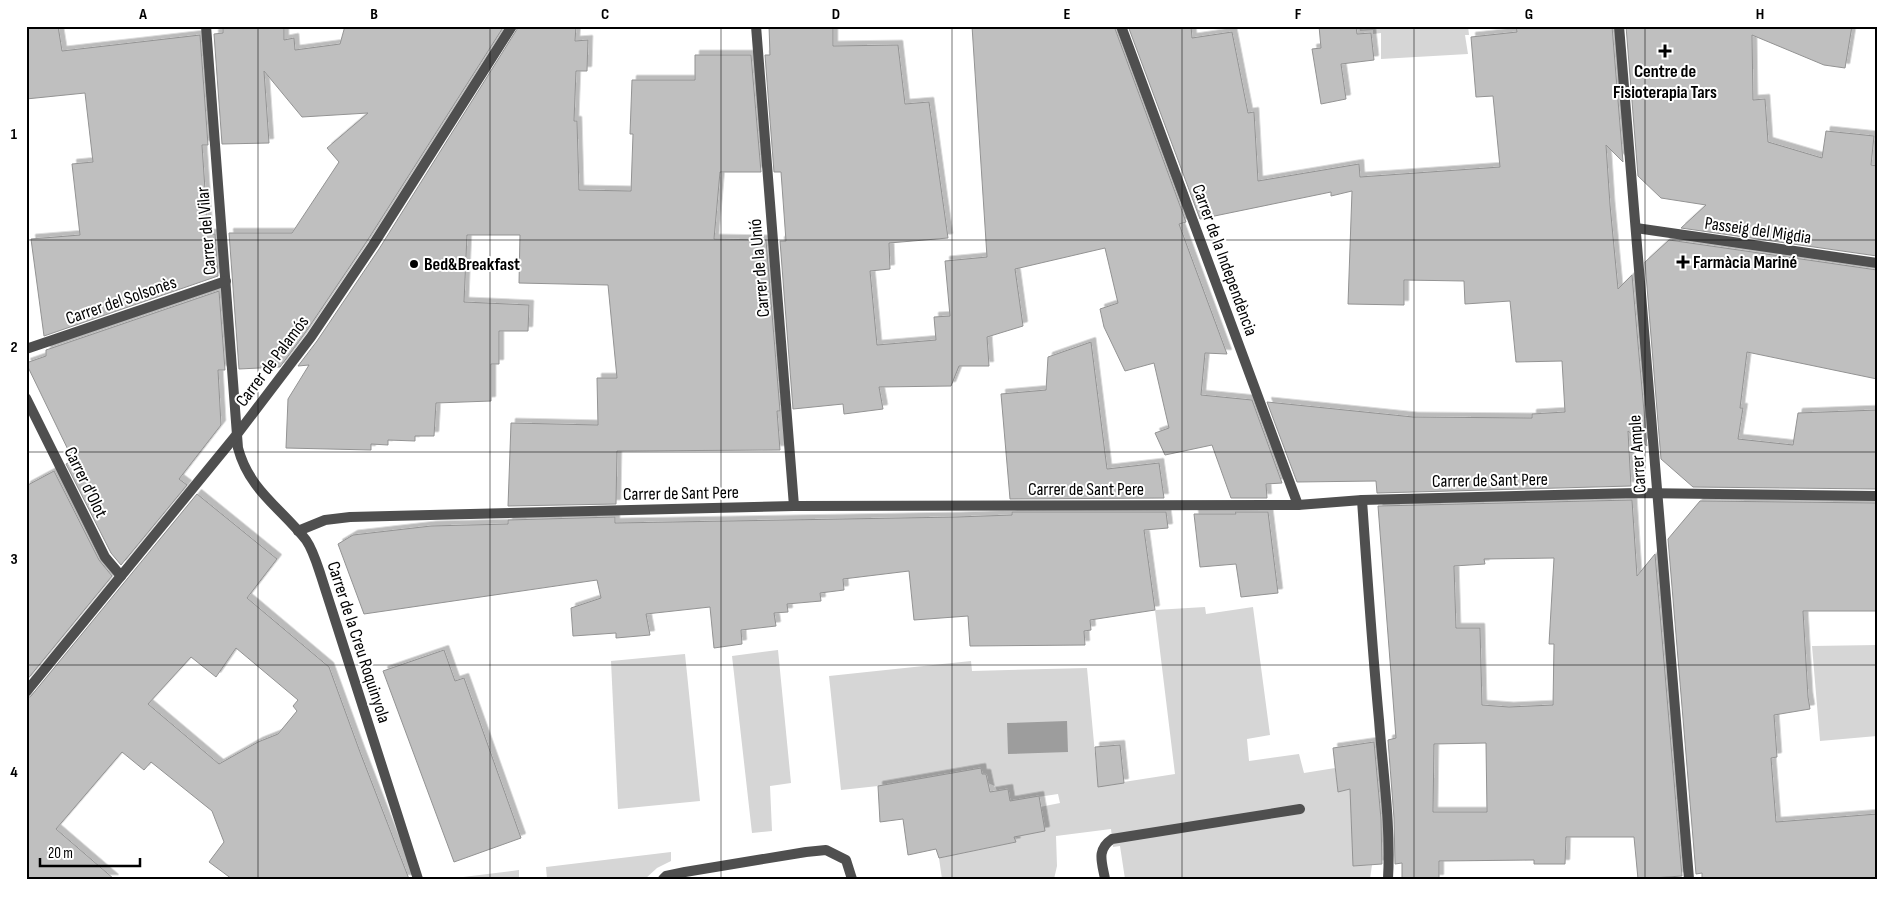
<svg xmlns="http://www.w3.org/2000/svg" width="1903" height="905" viewBox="0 0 1903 905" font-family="'Sofia Sans Condensed',sans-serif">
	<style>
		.green { fill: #d6d6d6 }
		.water { fill: #9d9d9d }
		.building { fill: #bfbfbf; stroke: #939393; fill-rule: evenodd; filter: url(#shadow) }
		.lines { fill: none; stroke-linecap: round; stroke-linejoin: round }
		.lane { stroke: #4f4f4f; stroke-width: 10 }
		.street { stroke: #4f4f4f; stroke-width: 10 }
		.grid { fill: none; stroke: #000; stroke-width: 1; stroke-opacity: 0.55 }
		.poi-dot { fill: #000; stroke: #fff; stroke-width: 2 }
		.labels { text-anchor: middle; stroke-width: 4; stroke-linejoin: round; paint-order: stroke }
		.poi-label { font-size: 18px; font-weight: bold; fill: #000; stroke: #fff; text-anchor: start }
		.street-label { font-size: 18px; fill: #000; stroke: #fff }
		.neatline { fill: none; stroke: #000; stroke-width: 2 }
		.grid-label { font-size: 16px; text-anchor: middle; font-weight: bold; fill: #000 }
	</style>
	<defs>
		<filter id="shadow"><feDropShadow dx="4.5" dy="-4.5" stdDeviation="0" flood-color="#0004"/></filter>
	</defs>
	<rect width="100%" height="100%" fill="#fff"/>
	<g class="green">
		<path d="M1359 26H1468L1469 35H1465L1468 54 1381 59V33L1373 34V30L1360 31Z"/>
		<path d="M1205 607 1206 614 1253 607 1270 735 1247 739 1249 761 1299 754 1304 773 1335 768 1338 792 1370 784 1354 866 1372 865 1370 879H1125L1120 846 1113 847 1111 829 1056 836 1057 866 1054 879H942L939 858 1015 842 1014 837 1040 807 1060 803 1058 794 1010 801 1008 789 997 791 995 786 988 783 987 774H982L981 769 878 786 841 790 829 676 971 661 972 671 1087 668 1098 786 1175 774 1155 610Z"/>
		<path d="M1877 645V736L1820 741 1812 646Z"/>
		<path d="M778 650 791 783 770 786 772 831 752 833 732 656Z"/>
		<path d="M685 654 700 801 618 809 611 661Z"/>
		<path d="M671 852V861L657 868 645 879H547L546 867Z"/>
		<path d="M519 870V879H447Z"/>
	</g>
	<path class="water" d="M1067 721 1068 752 1008 754 1007 723Z"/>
	<g class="building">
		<path d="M26 26H58L62 51 200 35 208 145H202L208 234H215L218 276 44 336 31 239 80 235 72 164 93 162 85 93 26 99Z"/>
		<path d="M223 26H284V40L294 38 295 50 340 44 345 26H504L367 241 305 333 280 367 239 369 229 233H292L339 162 327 148 368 113 302 117 264 71 269 143 222 144 214 34 223 33Z"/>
		<path d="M519 26H576L575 41 588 40 587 71H576L574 121H577L579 190 631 191 633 134H630L632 80H695V55H751L761 172H720L714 239 766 240 780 411H777L780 450 617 451 616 504 508 506 511 423 598 425 597 378H617L608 285 519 283 520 235H467L464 302 529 305 528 331H499V364H491V401L436 403 434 436H415V441L388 440V445L371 444V450L286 448 288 399 309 365 298 366 317 341 379 249Z"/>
		<path d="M769 26H833V46L898 45 905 104 929 102 948 238 889 243 890 269 870 271 877 345 936 340 934 317 950 316 945 261 987 257 972 26H1114L1186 222 1179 224 1227 354 1205 353 1201 395 1252 400 1282 483 1266 484 1267 498H1231L1212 445 1165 455 1155 433 1169 428 1154 363 1125 371 1104 327 1100 309 1118 303 1105 248 1015 269 1023 326 987 337 989 366H959L951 386 879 387 883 409 844 414 843 404 793 409 780 241H786L781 172H774L765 55H770Z"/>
		<path d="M1128 26H1191L1192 38 1232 32 1248 113 1254 112 1258 181 1359 164 1360 177 1500 167 1493 96 1476 97 1471 37 1517 32 1516 26H1612L1623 162 1606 145 1610 205 1618 289 1632 275 1647 446 1628 431 1631 486 1377 493 1376 481 1297 482 1267 402 1413 417 1532 418V414L1565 412 1562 361 1516 362 1510 301 1465 304 1464 281 1404 280V305L1348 304 1352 191 1331 196V192L1200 219Z"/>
		<path d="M1319 26H1356L1357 34 1371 33 1374 60 1341 64 1346 99 1321 104 1312 49 1321 48Z"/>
		<path d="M1626 26H1852L1845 68 1824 65 1752 35 1753 100 1765 99 1768 142 1822 158 1826 131 1874 136 1871 165 1877 166V256L1681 228 1706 205 1661 198 1638 176Z"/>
		<path d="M1669 240 1877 270V379L1747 352 1740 408H1743L1738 439 1793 445 1798 413 1877 410V489L1693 487 1661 459 1645 262Z"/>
		<path d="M219 291 225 370H218L221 425 179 479 187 485 121 565 111 553 66 464 73 460 26 363 46 356V350Z"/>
		<path d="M1091 342 1107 469 1159 463 1164 498 1010 499 1001 394 1046 390 1048 357Z"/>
		<path d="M54 471 99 560 112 576 26 681V486Z"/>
		<path d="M197 494 277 559 247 598 329 667 360 752 409 879H232L209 862 224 842 212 811 151 762 144 770 122 752 56 829 114 879H26V699L31 696ZM236 648 298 700 293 706 297 711 278 734 258 742 219 764 148 704 191 657 216 677Z"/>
		<path d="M1632 500 1637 576 1655 554 1682 876 1638 879 1634 837H1566L1565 864H1534V860L1439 861V879H1402V863L1395 864 1394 818 1388 740 1396 738 1378 506ZM1554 558 1549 644H1554L1553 705 1509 707 1482 705 1480 628H1456L1454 566 1485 564 1484 559ZM1486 743 1487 812H1433L1434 744Z"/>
		<path d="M1700 501 1877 503V611H1803L1808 697 1810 709 1774 715 1777 757 1771 758 1776 822 1877 814V879H1702V873L1696 874 1668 539Z"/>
		<path d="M1012 512H1166L1168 528 1144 530 1155 610 1090 620 1091 630 1084 631 1085 645 970 646 968 616 914 620 909 571 843 579 844 590 820 593 821 601 787 604 788 612 774 613 776 626 741 630 742 644 714 648 710 607 646 614 650 635 616 638V633L573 636 571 608 601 598 597 580 364 614 338 544 353 535 431 526 508 524V520L615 517V523L957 517 1012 515Z"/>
		<path d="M1235 512H1268L1278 593 1241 597 1236 564 1200 567 1194 514H1236Z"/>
		<path d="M444 650 455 681 464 678 521 838 454 862 383 671Z"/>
		<path d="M1374 742 1381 819 1382 864 1353 866 1350 789 1338 792 1333 748Z"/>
		<path d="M1120 745 1124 783 1098 787 1095 747Z"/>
		<path d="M981 768 982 774H986L990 792 1008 789 1010 801 1039 796 1045 831 1014 837 1016 842 939 858 936 849 908 855 903 819 880 822 878 786Z"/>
	</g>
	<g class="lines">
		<g class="lane">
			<path d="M663 879 666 876 685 872 806 852 826 850 846 860 852 879"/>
			<path d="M1105 879C1102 862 1096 850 1112 839L1300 809"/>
		</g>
		<g class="street">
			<path d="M206 26 238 448C249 490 281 508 306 540 313 550 317 564 321 576L418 879"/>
			<path d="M756 26 794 506"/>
			<path d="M1121 26 1298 505"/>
			<path d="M1619 26 1689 879"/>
			<path d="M1636 228 1877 263"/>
			<path d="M26 349 226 281"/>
			<path d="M26 398 105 557 121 576"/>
			<path d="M1362 500C1367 573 1372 646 1379 720 1383 774 1391 824 1388 879"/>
			<path d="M298 531 325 520 350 517 794 506 1298 505 1362 500 1636 493 1877 496"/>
			<path d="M26 692 238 433 311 337 373 245 512 26"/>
		</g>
	</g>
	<path class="grid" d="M258 26V879M490 26V879M721 26V879M952 26V879M1182 26V879M1414 26V879M1645 26V879M26 240H1877M26 452H1877M26 665H1877"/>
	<g class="poi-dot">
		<path d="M1662.5 43.5h5v5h5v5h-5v5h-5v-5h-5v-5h5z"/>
		<path d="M1680.5 254.5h5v5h5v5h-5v5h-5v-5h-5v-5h5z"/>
		<circle cx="414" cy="264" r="5"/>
	</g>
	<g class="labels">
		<g class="poi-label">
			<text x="1665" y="77" text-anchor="middle">Centre de<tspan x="1665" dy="21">Fisioterapia Tars</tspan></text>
			<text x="1693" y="268">Farmàcia Mariné</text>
			<text x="424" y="270">Bed&amp;Breakfast</text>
		</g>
		<g class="street-label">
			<text transform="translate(1758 230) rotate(8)" y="6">Passeig del Migdia</text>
			<text transform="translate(206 231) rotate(-95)" y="6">Carrer del Vilar</text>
			<text transform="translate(1225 260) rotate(70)" y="6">Carrer de la Independència</text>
			<text transform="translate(759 268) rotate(-95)" y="6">Carrer de la Unió</text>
			<text transform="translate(121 300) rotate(-19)" y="6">Carrer del Solsonès</text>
			<text transform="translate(272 361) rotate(-53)" y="6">Carrer de Palamós</text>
			<text transform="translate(1637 454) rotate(-94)" y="6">Carrer Ample</text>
			<text transform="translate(1490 480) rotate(-1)" y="6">Carrer de Sant Pere</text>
			<text transform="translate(86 482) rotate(64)" y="6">Carrer d'Olot</text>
			<text x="1086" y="495">Carrer de Sant Pere</text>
			<text transform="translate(681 493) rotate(-1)" y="6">Carrer de Sant Pere</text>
			<text transform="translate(359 642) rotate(72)" y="6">Carrer de la Creu Roquinyola</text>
		</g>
	</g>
	<rect width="1903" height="905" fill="none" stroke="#ffffff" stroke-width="55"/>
	<path d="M40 858v8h100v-8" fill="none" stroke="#000000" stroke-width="2.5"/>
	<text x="48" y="858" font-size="15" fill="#000000" stroke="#ffffff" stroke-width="4" paint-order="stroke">20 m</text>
	<rect x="28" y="28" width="1848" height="850" class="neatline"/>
	<g class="grid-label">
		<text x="143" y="19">A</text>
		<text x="374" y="19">B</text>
		<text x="605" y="19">C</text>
		<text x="836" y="19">D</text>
		<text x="1067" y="19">E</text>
		<text x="1298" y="19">F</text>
		<text x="1529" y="19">G</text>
		<text x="1760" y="19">H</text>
		<text x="14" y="139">1</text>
		<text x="14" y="352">2</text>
		<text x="14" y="564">3</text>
		<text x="14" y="777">4</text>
	</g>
</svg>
